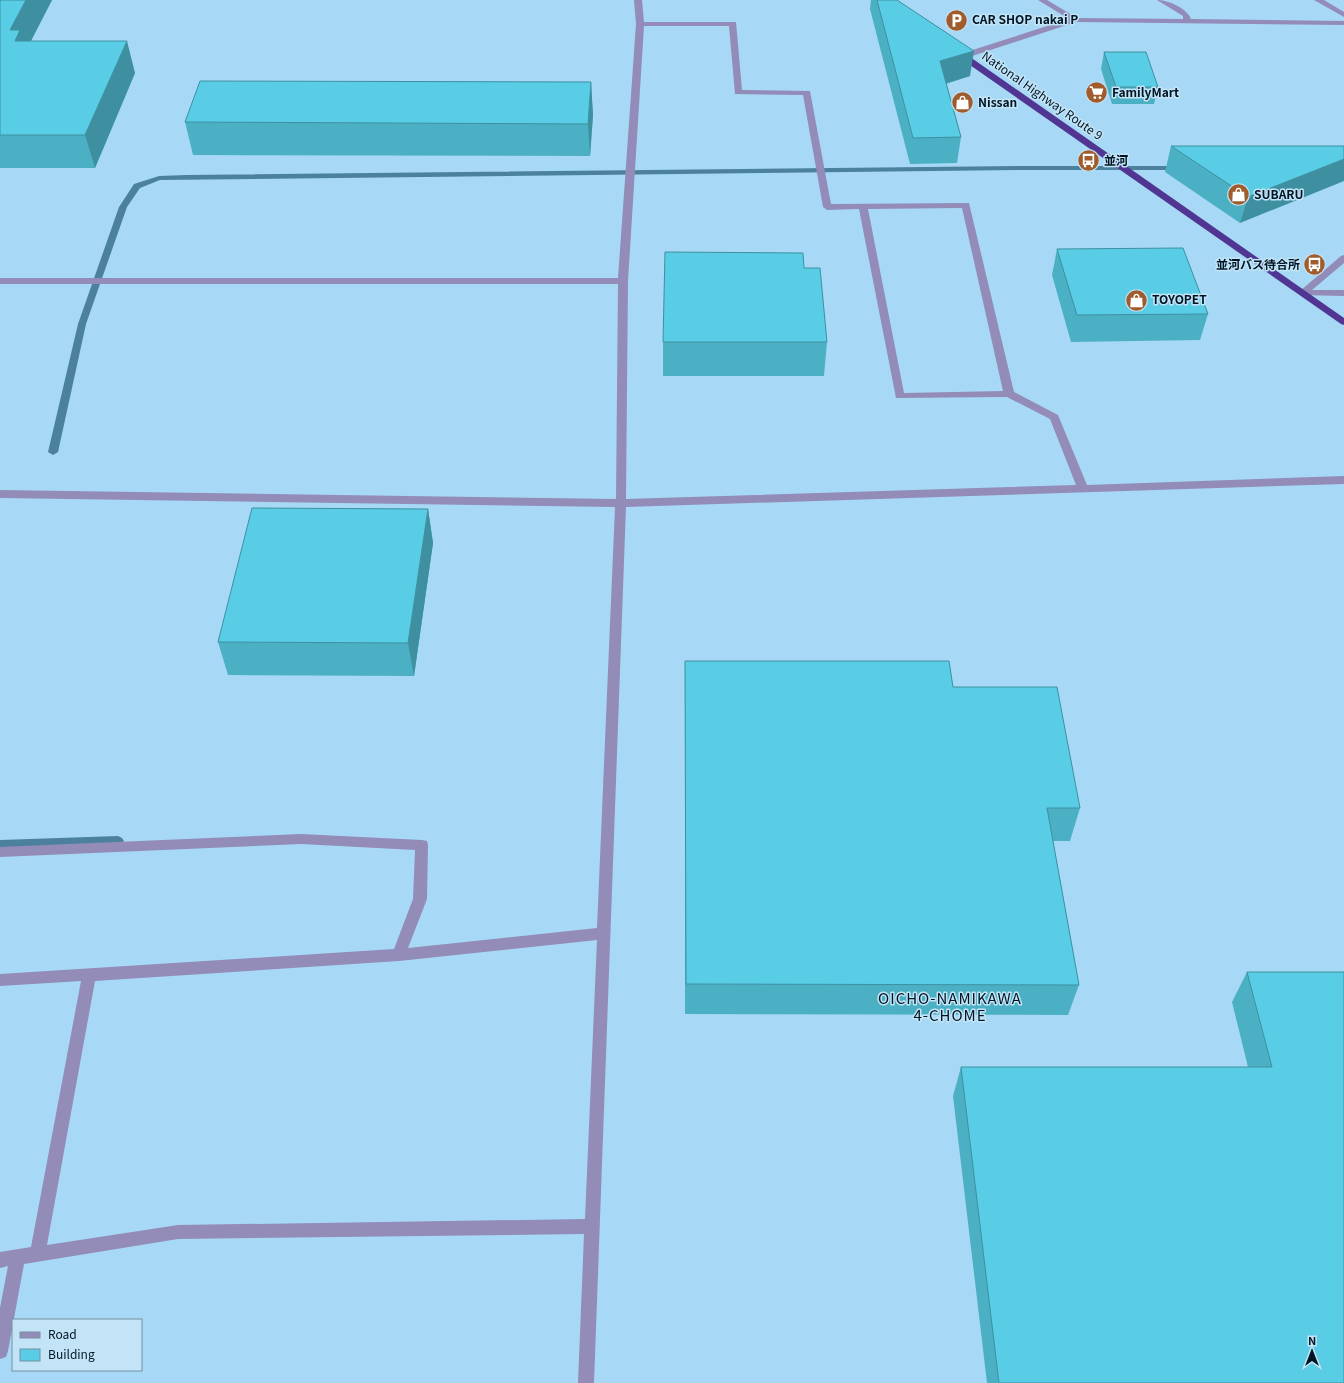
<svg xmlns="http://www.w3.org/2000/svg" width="1344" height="1383" viewBox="0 0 1344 1383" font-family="Georgia,'Noto Sans JP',serif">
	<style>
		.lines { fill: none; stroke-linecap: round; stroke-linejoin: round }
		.stream { fill: #4c819e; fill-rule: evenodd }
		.minor { fill: #938bb8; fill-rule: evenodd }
		.highway { fill: #513592; fill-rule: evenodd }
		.wall { fill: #4cb0c5 }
		.shaded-wall { fill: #3e90a0 }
		.building { fill: #58cde5; stroke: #3e90a0 }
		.labels { text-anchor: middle; stroke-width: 3; stroke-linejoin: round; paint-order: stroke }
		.far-poi-label { font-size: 12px; font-weight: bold; fill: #001523; stroke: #c3e4f7; text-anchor: start }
		.far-street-label { font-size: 12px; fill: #001523; stroke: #c3e4f7 }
		.neighbourhood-label { font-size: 15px; letter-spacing: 1px; fill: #001523; stroke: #c3e4f7 }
	</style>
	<rect width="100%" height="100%" fill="#a7d9f6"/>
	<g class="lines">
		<g class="stream">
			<path d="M1025 166H1181L1185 168 1181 170H1025L160 180 140 188 127 207 86 324 58 452 53 455 48 452 78 324 119 207 134 184 159 176 186 175Z"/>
			<path d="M118 836 122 838 124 841 122 844 118 846 0 850V840Z"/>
		</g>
		<g class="minor">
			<path d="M634 0H642L644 22H736L742 90 810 91 831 204 969 203 1014 392 1058 415 1087 485 1344 476V484L626 507 594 1383H578L584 1234 178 1239 24 1264 8 1351 6 1357 0 1359V1308L8 1266 0 1268V1252L31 1247 81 981 0 986V974L394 949 413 899 415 850 301 844 0 857V847L301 834 422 840 427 841 428 845 427 899 408 948 597 928 615 507 0 498V490L616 499 618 284H0V278H618L636 24ZM644 26H729L735 94 803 95 823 207 827 210 859 209 896 398 1007 397 1050 419 1076 485 626 499 628 281ZM962 208 1003 391 904 393 868 209ZM597 940 585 1219 178 1225 47 1245 95 981 399 961Z"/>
			<path d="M1038 0H1047L1077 18 1183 19V16L1157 0C1168 0 1187 8 1191 19L1344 21V25L1076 22 966 58H960V54L1069 19Z"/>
			<path d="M1314 0H1324L1344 12V17Z"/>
			<path d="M1344 255V263L1312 290H1344V296L1300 295 1298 293 1300 291 1341 256Z"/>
		</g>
		<path class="highway" d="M957 52H963L1344 318V325L1341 324 957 56Z"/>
	</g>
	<g class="wall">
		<path d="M0 0H52L31 41 135 73 95 168H0Z"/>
		<path d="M871 0H897L970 76 946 84 961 137 957 163 910 164 870 9Z"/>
		<path d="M1104 52 1158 87 1154 104H1112L1101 69Z"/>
		<path d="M591 82 593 115 590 156 193 155 185 122Z"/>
		<path d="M1171 146H1344L1240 223 1165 172Z"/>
		<path d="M1057 249 1208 314 1200 340 1071 342 1052 275Z"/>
		<path d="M804 268 827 342 824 376H663V342Z"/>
		<path d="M428 509 433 543 414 676 228 675 218 642Z"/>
		<path d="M685 661 953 687 1080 808 1070 841H1053L1079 985 1068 1015 685 1014Z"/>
		<path d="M1247 972H1344V1383H987L953 1096 961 1067H1248L1232 1002Z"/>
	</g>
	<g class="shaded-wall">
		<path d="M26 0H52L21 60 10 30Z"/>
		<path d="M127 41 135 73 95 168 85 135Z"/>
		<path d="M974 51 970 76 937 86 940 61Z"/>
		<path d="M591 82 593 115 590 156 588 124Z"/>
		<path d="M1344 159V181L1240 223 1248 197Z"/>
		<path d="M428 509 433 543 414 676 408 643Z"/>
	</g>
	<g class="building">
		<path d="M0 0H26L10 30H20L15 41H127L85 135H0Z"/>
		<path d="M877 0H897L974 51 940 61 961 137 913 138Z"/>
		<path d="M1104 52H1146L1158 87H1116Z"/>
		<path d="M200 81 591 82 588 124 185 122Z"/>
		<path d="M1171 146H1344V159L1248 197Z"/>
		<path d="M1183 248 1208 314 1077 315 1057 249Z"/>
		<path d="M665 252 803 253 804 268H820L827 342H663Z"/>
		<path d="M252 508 428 509 408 643 218 642Z"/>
		<path d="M685 661H949L953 687H1057L1080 808H1047L1079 985 686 984Z"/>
		<path d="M1247 972H1344V1383H999L961 1067H1272Z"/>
	</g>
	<defs>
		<symbol id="parking-disc" viewBox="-11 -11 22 22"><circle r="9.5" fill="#a05c2d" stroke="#c3e4f7"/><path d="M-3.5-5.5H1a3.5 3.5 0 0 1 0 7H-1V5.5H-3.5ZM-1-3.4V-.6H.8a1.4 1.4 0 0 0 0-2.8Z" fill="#fff"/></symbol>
		<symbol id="supermarket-disc" viewBox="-11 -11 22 22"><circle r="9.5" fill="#a05c2d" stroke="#c3e4f7"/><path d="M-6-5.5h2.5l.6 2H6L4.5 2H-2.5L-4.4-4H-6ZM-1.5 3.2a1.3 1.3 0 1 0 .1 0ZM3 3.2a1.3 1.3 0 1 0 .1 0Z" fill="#fff"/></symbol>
		<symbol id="shop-disc" viewBox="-11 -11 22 22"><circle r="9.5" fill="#a05c2d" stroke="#c3e4f7"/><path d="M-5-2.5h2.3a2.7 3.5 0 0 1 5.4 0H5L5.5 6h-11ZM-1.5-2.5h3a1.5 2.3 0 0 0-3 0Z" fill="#fff"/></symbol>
		<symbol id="bus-disc" viewBox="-11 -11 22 22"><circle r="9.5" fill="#a05c2d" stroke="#c3e4f7"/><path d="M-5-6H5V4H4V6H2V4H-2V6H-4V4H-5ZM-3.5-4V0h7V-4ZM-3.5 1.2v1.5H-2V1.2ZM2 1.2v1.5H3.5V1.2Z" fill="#fff"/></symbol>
	</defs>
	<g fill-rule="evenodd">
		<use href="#parking-disc" x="944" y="8" width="25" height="25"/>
		<use href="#supermarket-disc" x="1084" y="80" width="25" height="25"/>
		<use href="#shop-disc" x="950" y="90" width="25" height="25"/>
		<use href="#bus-disc" x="1076" y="148" width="25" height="25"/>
		<use href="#shop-disc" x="1226" y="182" width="25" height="25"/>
		<use href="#bus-disc" x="1302" y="252" width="25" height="25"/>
		<use href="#shop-disc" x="1124" y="288" width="25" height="25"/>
	</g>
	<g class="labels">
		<g class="far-poi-label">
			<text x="972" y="24">CAR SHOP nakai P</text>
			<text x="1112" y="97">FamilyMart</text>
			<text x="978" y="107">Nissan</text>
			<text x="1104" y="165">並河</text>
			<text x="1254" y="199">SUBARU</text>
			<text x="1300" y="269" text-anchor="end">並河バス待合所</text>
			<text x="1152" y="304">TOYOPET</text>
		</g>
		<g class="far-street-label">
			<text transform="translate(1042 96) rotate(35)" y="4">National Highway Route 9</text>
		</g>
		<g class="neighbourhood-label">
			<text x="950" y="1004">OICHO-NAMIKAWA<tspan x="950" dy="17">4-CHOME</tspan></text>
		</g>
	</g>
	<rect x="12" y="1319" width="130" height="52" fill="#c3e4f7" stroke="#7591a2"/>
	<rect x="20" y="1332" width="20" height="6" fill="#938bb8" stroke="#7591a2"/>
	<text x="48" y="1339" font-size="12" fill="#001523">Road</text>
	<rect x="20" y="1349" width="20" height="12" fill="#58cde5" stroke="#7591a2"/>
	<text x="48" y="1359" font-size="12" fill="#001523">Building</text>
	<g transform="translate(1312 1351)" stroke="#c3e4f7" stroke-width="3" paint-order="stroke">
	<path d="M0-3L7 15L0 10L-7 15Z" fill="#001523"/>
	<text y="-6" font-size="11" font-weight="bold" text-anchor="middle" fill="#001523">N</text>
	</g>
</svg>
